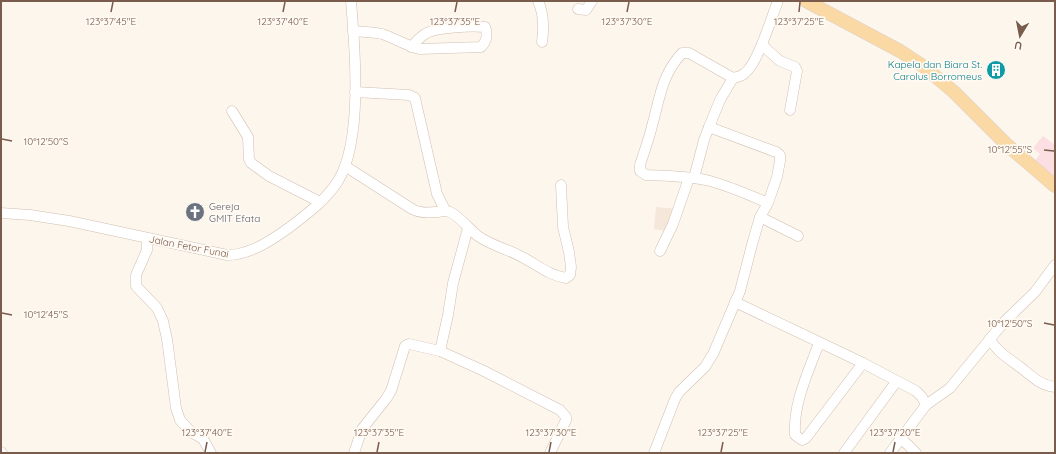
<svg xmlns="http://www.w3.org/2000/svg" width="1056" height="454" viewBox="0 0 1056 454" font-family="Quicksand,sans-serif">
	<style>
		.residential { fill: #f5e8da }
		.medical { fill: #fbdfe3 }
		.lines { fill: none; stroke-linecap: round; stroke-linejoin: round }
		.minor-casing { stroke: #d1beb0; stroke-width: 11 }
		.major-casing { stroke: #dad1cd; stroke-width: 14 }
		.minor { stroke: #fff; stroke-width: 10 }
		.major { stroke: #fbd9a5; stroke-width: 13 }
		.ticks { fill: none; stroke: #7a5c4d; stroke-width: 1.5 }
		.labels { text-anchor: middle; stroke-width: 3.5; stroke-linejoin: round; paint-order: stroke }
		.culture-label { font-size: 10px; fill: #0d838f; stroke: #fffaf3; text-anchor: end }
		.worship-label { font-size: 10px; fill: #5b616d; stroke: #fffaf3; text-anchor: start }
		.street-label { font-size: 10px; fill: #7a5c4d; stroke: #fffaf3 }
		.ticks-label { font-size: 10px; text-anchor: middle; fill: #7a5c4d; stroke: #fffaf3; stroke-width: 3.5; stroke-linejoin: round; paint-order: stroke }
	</style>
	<rect width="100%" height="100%" fill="#fdf6ec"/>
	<path class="residential" d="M656 207 680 209 673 232 654 229Z"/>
	<path class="medical" d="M1043 136 1055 145V179L1034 162 1040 154 1033 148Z"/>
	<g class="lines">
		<defs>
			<g id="minor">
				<path d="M538 1C544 14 544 28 542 42"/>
				<path d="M578 9 586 10 592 1"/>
				<path d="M353 31C363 32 373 32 382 34 395 38 406 46 420 49L481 47C487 41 488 35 485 27 472 26 435 27 425 34 420 37 415 43 411 47"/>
				<path d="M762 45 780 61 795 67 797 71 790 110"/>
				<path d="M733 78C738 77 742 76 745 73 758 63 771 18 778 1"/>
				<path d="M355 92 409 95 415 98 437 194 445 210"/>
				<path d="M232 111 248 137 249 159 251 163 269 176 320 202"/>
				<path d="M345 166 412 209C419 213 427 213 436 212 441 212 445 210 450 212 458 215 470 230 478 236 492 246 508 249 522 257 538 265 548 275 566 278L570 275 571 267 569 252 563 227 561 185"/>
				<path d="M694 178 704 140 709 127"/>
				<path d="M1 213 30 215 69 221 227 255C250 255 272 240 290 227 307 214 326 200 338 181 363 140 355 49 351 1"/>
				<path d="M760 217 798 236"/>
				<path d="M147 238V250L136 275V286L157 308 163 321 167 339 176 408 180 420 191 432 203 439 211 453"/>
				<path d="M660 251 673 224 689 178"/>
				<path d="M1055 265 1035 292 1004 322 990 339C997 352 1008 358 1020 367 1032 376 1039 385 1055 387"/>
				<path d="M735 302 863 363 916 391 922 397 926 405 890 453"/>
				<path d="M819 343C808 373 793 403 795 435L802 440 806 438 863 363"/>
				<path d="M440 351 448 315 453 283 468 228"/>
				<path d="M926 405 950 388 990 339"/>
				<path d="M900 438 908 445 916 453"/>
				<path d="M1 452 2 453"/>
				<path d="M354 453 362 429 386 399 391 391 405 346 409 344 440 351 484 371 560 410 566 417V420L550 453"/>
				<path d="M654 453 675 399 679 392 705 367 708 362 713 354 740 291 753 241 760 217 768 203 777 177 780 161V155L776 152 709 127 720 100 733 78 689 53H682C661 76 660 98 652 126 649 139 644 152 640 165V171L646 175C666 176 686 176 706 180 727 185 747 194 768 203"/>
				<path d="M844 453 896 382"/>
			</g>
			<path id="major" d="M806 1 900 51 923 66 954 92 1006 144 1055 186"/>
		</defs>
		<use href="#minor" class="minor-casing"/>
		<use href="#major" class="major-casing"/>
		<use href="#minor" class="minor"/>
		<use href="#major" class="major"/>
	</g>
	<path class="ticks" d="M111 12 113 2M283 12 285 2M455 12 457 2M627 12 629 2M799 12 800 2M2 139 12 141M1044 150 1054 151M2 313 12 315M1044 323 1054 325M205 452 207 442M377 452 379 442M549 452 551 442M721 452 723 442M893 452 895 442"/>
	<defs>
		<symbol id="building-disc" viewBox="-11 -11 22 22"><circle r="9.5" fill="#0f9aa8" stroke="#fffaf3"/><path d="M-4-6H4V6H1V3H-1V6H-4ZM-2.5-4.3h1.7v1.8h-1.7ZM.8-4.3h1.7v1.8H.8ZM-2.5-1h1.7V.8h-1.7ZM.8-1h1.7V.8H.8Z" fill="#fff"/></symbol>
		<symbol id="church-disc" viewBox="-11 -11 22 22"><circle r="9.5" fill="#6b7280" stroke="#fffaf3"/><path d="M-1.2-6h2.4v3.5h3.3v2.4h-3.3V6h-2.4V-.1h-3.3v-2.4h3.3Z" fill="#fff"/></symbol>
	</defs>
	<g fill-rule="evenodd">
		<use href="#building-disc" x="985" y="59" width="22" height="22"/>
		<use href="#church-disc" x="184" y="201" width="22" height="22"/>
	</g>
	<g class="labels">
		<g class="culture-label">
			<text x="982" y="68">Kapela dan Biara St.<tspan x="982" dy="12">Carolus Borromeus</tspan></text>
		</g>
		<g class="worship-label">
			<text x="209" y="210">Gereja<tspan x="209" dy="12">GMIT Efata</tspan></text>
		</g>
		<g class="street-label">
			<text transform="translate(189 246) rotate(11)" y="4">Jalan Fetor Funai</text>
		</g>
	</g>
	<g class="ticks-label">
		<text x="111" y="25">123°37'45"E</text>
		<text x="283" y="25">123°37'40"E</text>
		<text x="455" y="25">123°37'35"E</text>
		<text x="627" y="25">123°37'30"E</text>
		<text x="799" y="25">123°37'25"E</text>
		<text x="46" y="145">10°12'50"S</text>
		<text x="1010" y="153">10°12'55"S</text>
		<text x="46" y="318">10°12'45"S</text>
		<text x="1010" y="327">10°12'50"S</text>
		<text x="207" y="436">123°37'40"E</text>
		<text x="379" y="436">123°37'35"E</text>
		<text x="551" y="436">123°37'30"E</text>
		<text x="723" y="436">123°37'25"E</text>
		<text x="895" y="436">123°37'20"E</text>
	</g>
	<rect width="1056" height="454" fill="none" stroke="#7a5c4d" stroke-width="4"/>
	<g transform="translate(1020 36) rotate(190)" stroke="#fffaf3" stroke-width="3" paint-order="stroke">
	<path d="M0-3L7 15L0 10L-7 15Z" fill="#7a5c4d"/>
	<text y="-6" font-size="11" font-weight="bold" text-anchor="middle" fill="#7a5c4d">U</text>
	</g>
</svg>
